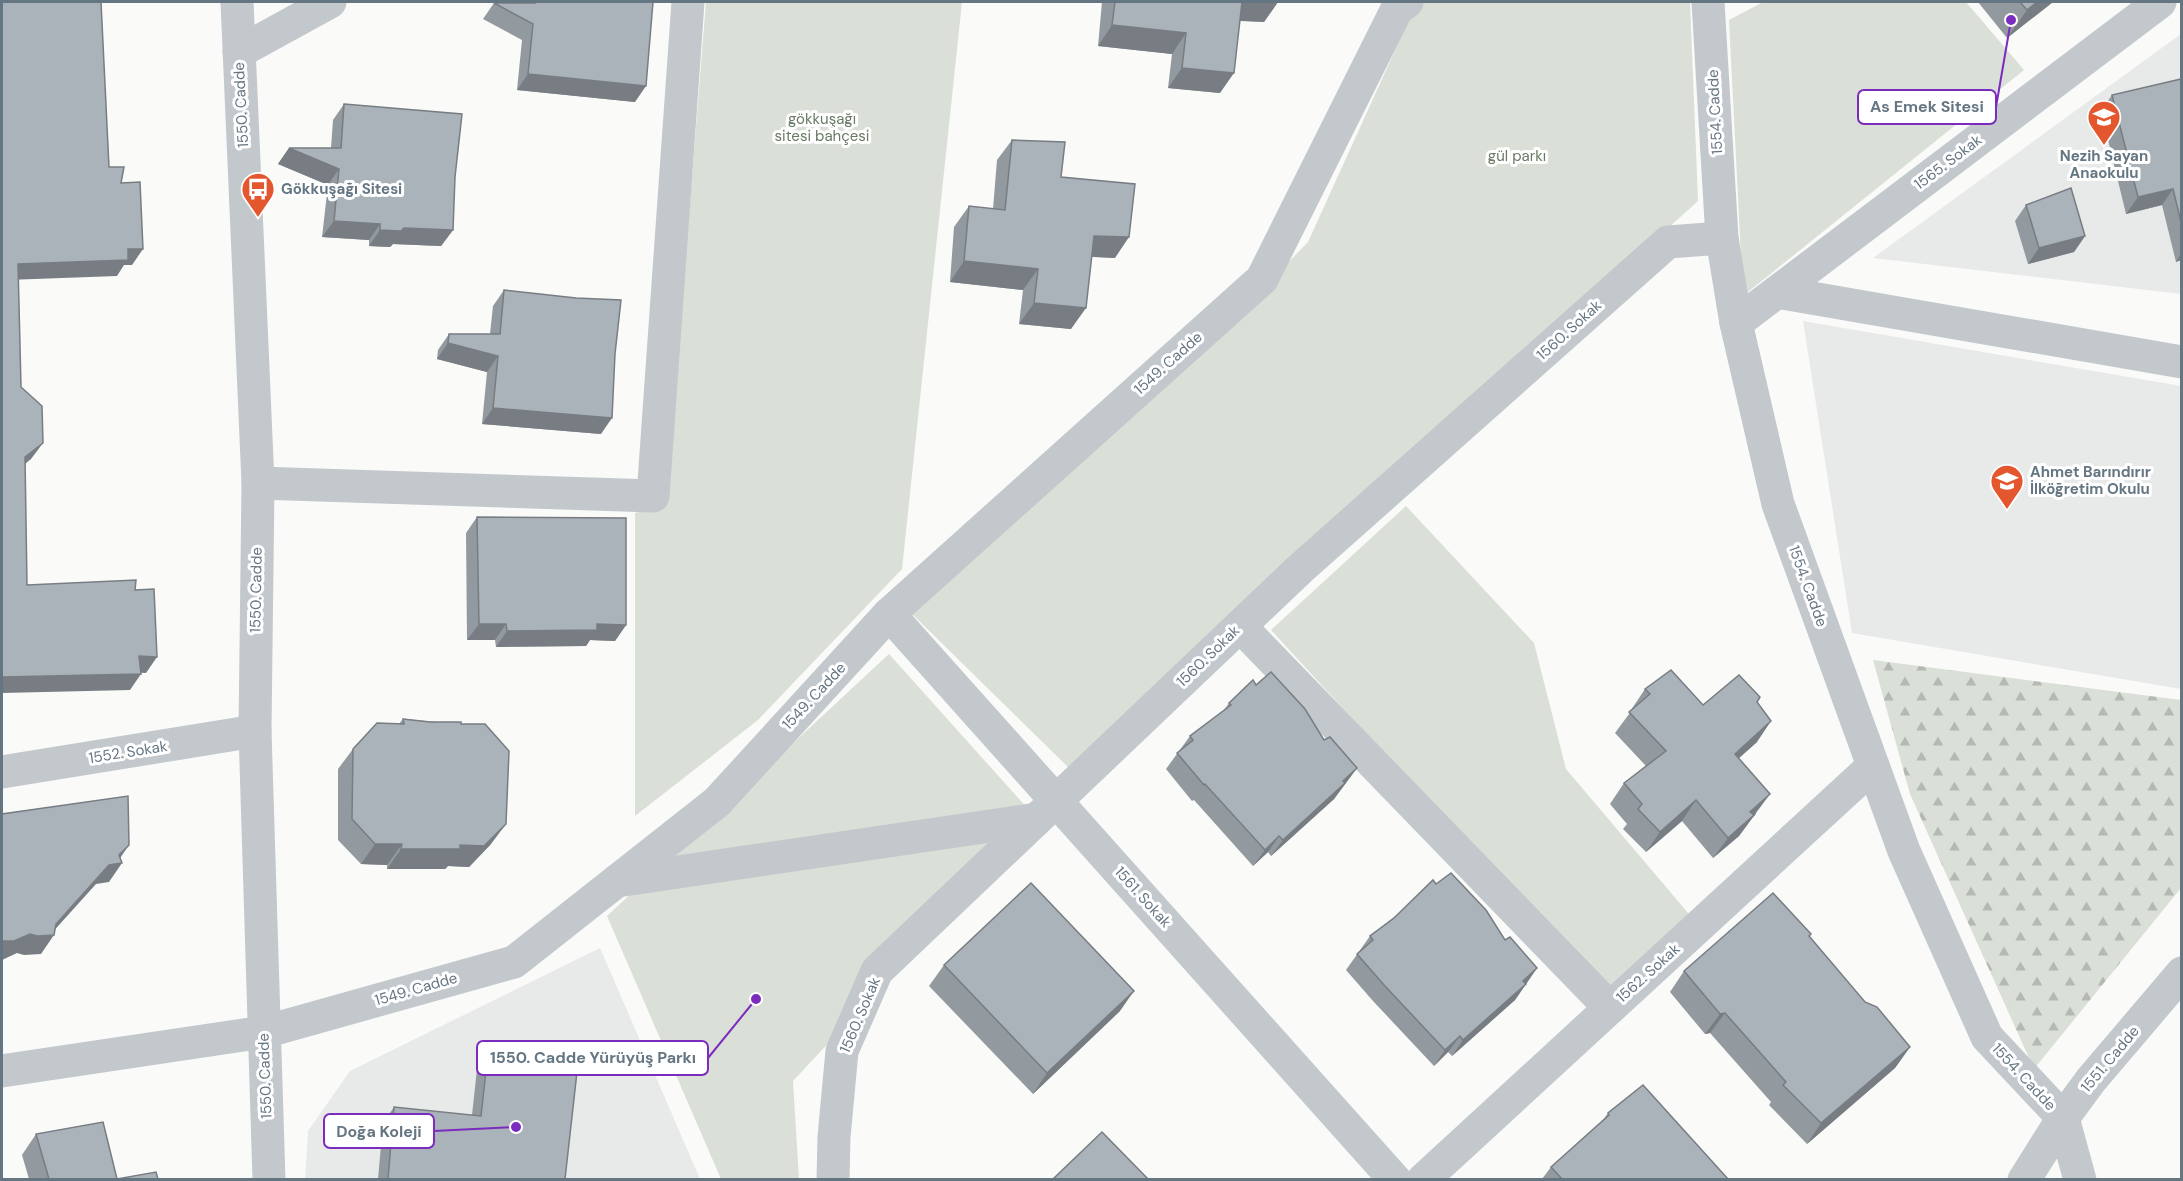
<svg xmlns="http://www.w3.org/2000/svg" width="2183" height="1181" viewBox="0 0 2183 1181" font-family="'DM Sans',sans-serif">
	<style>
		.built { fill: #e8e9e9 }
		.forest { fill: url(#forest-firs) }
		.green { fill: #dadfd7 }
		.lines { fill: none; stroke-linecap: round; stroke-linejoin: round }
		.street { stroke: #c3c8cc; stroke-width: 33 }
		.wall { fill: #929a9f }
		.shaded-wall { fill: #777d82 }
		.building { fill: #aab3b9; stroke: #777d82; stroke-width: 1.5 }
		.labels { text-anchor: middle; stroke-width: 6; stroke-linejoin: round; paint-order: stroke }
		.street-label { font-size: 15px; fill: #657683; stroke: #fff }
		.park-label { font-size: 15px; fill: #687a64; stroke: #fff }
		.poi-label { font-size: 15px; font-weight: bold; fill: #657683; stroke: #fff; text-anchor: start }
		.leader { fill: none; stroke: #7b2cbf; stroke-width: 2 }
		.callout-dot { fill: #7b2cbf; stroke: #fff; stroke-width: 2 }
		.callout { fill: #fff; stroke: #7b2cbf; stroke-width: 2 }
		.callout-label { font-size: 16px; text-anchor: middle; font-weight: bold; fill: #657683 }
	</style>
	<defs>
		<pattern id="forest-firs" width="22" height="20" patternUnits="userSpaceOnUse" patternTransform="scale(1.5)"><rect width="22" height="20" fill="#dadfd7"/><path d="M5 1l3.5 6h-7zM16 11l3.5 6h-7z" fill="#b4b9b4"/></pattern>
	</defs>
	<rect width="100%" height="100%" fill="#fafaf8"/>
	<g class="built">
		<path d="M2181 34V294L1873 258Z"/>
		<path d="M1803 321 2181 386V689L1852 633Z"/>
		<path d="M600 948 700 1179 305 1180 308 1131 350 1071Z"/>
	</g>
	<path class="forest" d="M1873 660 2181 700V888L2034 1069 1910 794Z"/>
	<g class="green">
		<path d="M706 2H962L902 569 758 720 635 816V513L666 503Z"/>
		<path d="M1417 2H1690L1698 201 1070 769 912 614 1191 363 1308 242Z"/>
		<path d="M1763 2H1966L2024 70 1743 296 1729 20Z"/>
		<path d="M1406 506 1534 643 1566 769 1699 926 1614 1004 1271 630Z"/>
		<path d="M889 654 1037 819 793 1081 799 1179H721L607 916Z"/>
	</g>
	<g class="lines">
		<g class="street">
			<path d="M237 2 258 483 255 731 269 1180"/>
			<path d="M1708 2 1722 238 1736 323 1778 504 1904 851 1987 1037 2063 1118 2080 1180"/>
			<path d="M239 52 330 2"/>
			<path d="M1777 292 2182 362"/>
			<path d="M1736 323 2160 2"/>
			<path d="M258 483 653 496 688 2"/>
			<path d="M889 614 1395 1180"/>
			<path d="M1240 626 1610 1008"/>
			<path d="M2 772 255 731"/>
			<path d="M617 881 1037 819"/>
			<path d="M2 1071 264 1032 514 962 717 802 889 614 1262 279 1397 9 1407 2"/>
			<path d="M833 1180 834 1137 842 1051 877 971 1300 569 1668 242 1722 238"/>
			<path d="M1423 1180 1873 766"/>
			<path d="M2024 1180 2063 1118 2091 1080 2182 973"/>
		</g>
	</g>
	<g class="wall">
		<path d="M524 2H653L635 102 517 90 522 40 483 19 494 3H524Z"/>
		<path d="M1102 2H1278L1264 22 1240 21 1220 93 1168 88 1172 54 1098 46Z"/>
		<path d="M1978 2H2053L2007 38Z"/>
		<path d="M2181 79V260L2176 262 2162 205 2126 214 2101 111 2112 95Z"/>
		<path d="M344 104 455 177 453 230 441 246 393 244 390 247 369 246V240L322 237 328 185 278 164 289 148H331L333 120Z"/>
		<path d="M1012 140 1061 177 1115 258 1092 257 1071 329 1019 324 1023 290 950 282 954 227 969 206 993 209 997 160Z"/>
		<path d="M2026 205 2085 236 2074 252 2028 264 2015 221Z"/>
		<path d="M504 290 601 434 482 424 487 372 437 359 438 350 449 334H490L493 306Z"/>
		<path d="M477 517 626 625 615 641 590 640 586 646 496 647 495 640H467L466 533Z"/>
		<path d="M1256 685 1324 740 1357 768 1334 799 1271 856 1268 852 1253 866 1194 800 1192 801 1166 769 1190 736 1224 710 1229 703Z"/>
		<path d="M1645 689 1703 705 1757 702V742L1739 758 1756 814 1753 817 1739 836 1713 858 1682 821 1646 852 1623 829 1627 824 1610 804 1624 783 1646 766 1615 733 1632 710H1631Z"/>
		<path d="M403 719 461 724 491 844 469 867 448 866 445 869H387V865L361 864 338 840V769L353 749 399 724Z"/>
		<path d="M1436 884 1505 940 1537 968 1515 1000 1452 1056 1448 1052 1434 1066 1373 1001 1346 970 1370 936Z"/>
		<path d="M1811 934 1809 937 1865 1002 1910 1047 1895 1068 1807 1144 1769 1105 1771 1102 1710 1033 1705 1034 1670 992 1684 971Z"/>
		<path d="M944 965 1120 1011 1033 1094 929 986Z"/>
		<path d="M488 1053 565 1179H378L383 1123 394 1107 472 1115 477 1069Z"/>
		<path d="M1608 1113 1728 1179H1542L1551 1167 1601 1123Z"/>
		<path d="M36 1134 117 1179H158H29L22 1155Z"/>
	</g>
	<g class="shaded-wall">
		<path d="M1242 2H1278L1264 22 1228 20Z"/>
		<path d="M2037 2H2053L2007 38 2027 10Z"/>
		<path d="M1112 25 1186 33 1172 54 1098 46Z"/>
		<path d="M1182 68 1234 73 1220 93 1168 88Z"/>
		<path d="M528 74 646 86 635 102 517 90Z"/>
		<path d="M289 148 339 169 328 185 278 164Z"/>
		<path d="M2173 189 2162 205 2126 214 2138 197Z"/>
		<path d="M334 221 380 224 369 240 322 237Z"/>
		<path d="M404 228 453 230 441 246 393 244 390 247 369 246 380 230Z"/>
		<path d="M1094 236 1129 237 1115 258 1080 256Z"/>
		<path d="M2085 236 2074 252 2028 264 2039 248Z"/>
		<path d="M128 249H143L132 265H124L117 276 7 280 18 264Z"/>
		<path d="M2181 254V260L2176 262Z"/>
		<path d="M964 261 1038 269 1023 290 950 282Z"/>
		<path d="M1034 303 1086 308 1071 329 1019 324Z"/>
		<path d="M448 343 498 356 487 372 437 359Z"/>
		<path d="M493 408 612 418 601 434 482 424Z"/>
		<path d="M43 443 31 459 14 473 25 457Z"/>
		<path d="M479 624H506L495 640H467Z"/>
		<path d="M597 624 626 625 615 641 590 640 586 646 496 647 507 631Z"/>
		<path d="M139 656 157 657 146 673 128 672Z"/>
		<path d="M141 674 130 690 2 693V677Z"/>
		<path d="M1771 721 1757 742 1721 774 1735 754Z"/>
		<path d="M1357 768 1334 799 1271 856 1283 840 1343 781Z"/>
		<path d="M1770 794 1739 836 1713 858 1728 838 1750 812Z"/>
		<path d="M1696 800 1682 821 1646 852 1660 832Z"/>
		<path d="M506 824 491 844 469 867 448 866 445 869H387L401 849 460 845Z"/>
		<path d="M1279 836 1268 852 1253 866 1265 850Z"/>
		<path d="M375 844H402L387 865 361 864Z"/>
		<path d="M129 845 116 864 122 863 109 882 96 884 50 935H54L41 954 24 955 17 953 2 960V941L30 934 56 924 109 865Z"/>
		<path d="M1537 968 1515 1000 1452 1056 1463 1040Z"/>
		<path d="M1134 991 1120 1011 1033 1094 1047 1073Z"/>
		<path d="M1725 1013 1710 1033 1705 1034 1720 1014Z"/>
		<path d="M1460 1036 1448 1052 1434 1066 1445 1050Z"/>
		<path d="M1910 1047 1895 1068 1807 1144 1821 1123Z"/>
	</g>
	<g class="building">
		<path d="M2 2H101L109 167H124L121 183 140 182 143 249H128V260L18 264 21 387 42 406 43 443 25 457 27 585 136 580 135 590 154 589 157 657 139 656 141 674 2 677Z"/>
		<path d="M535 2H653L646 86 528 74 533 24 494 3H535Z"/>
		<path d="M1115 2H1242L1234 73 1182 68 1186 33 1112 25Z"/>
		<path d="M2020 2H2037L2027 10Z"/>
		<path d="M2181 79V222L2173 189 2138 197 2112 95Z"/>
		<path d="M344 104 462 114 455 177 453 230 404 228 401 231 380 230V224L334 221 339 169 289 148H341Z"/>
		<path d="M1012 140 1065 142 1061 177 1135 184 1129 237 1094 236 1086 308 1034 303 1038 269 964 261 969 206 1005 210Z"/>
		<path d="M2071 188 2085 236 2039 248 2026 205Z"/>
		<path d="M504 290 576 298 621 300 615 354 612 418 493 408 498 356 448 343 449 334H500Z"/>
		<path d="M477 517 626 518V625L597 624V630L507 631 506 624H479Z"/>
		<path d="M1671 670 1703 705 1739 675 1760 697 1757 702 1771 721 1735 754 1770 794 1750 812 1754 815 1728 838 1696 800 1660 832 1638 809 1642 804 1624 783 1666 751 1629 712 1650 694 1645 689Z"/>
		<path d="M1271 672 1305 709 1324 740 1330 737 1357 768 1343 781 1345 783 1283 840 1279 836 1265 850 1205 784 1204 785 1177 753 1193 740 1190 736 1231 705 1229 703 1253 680 1256 685Z"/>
		<path d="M403 719 430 722H461V724H485L509 751 506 824 484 846 460 845V849H401L402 844H375L352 819 353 749 377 723 404 724Z"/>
		<path d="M128 796 129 845 119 855 122 863 109 865 56 924 54 935 37 936 30 934 14 941H2V814Z"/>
		<path d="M1451 873 1486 910 1505 940 1510 937 1537 968 1523 981 1526 984 1463 1040 1460 1036 1445 1050 1384 985 1357 954 1373 940 1370 936 1394 918 1433 880 1436 884Z"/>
		<path d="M1031 883 1134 991 1047 1073 944 965Z"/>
		<path d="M1773 893 1811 934 1809 936 1865 1002 1877 1007 1910 1047 1821 1123 1783 1085 1786 1082 1725 1013 1720 1014 1684 971Z"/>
		<path d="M488 1053 578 1063 565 1179H388L394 1107 481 1116Z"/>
		<path d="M1643 1085 1728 1179H1562L1551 1167 1609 1115 1608 1113Z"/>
		<path d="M103 1122 117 1179 156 1172 158 1179H49L36 1134Z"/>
		<path d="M1102 1132 1148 1179H1053Z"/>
	</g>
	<defs>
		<symbol id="school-pin" viewBox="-11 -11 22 30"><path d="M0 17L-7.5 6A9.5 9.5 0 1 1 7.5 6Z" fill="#e4572e" stroke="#fff"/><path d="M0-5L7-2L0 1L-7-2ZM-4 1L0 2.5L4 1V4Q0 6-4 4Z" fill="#fff"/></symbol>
		<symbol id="bus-pin" viewBox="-11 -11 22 30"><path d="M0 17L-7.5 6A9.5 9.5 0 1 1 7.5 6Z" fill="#e4572e" stroke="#fff"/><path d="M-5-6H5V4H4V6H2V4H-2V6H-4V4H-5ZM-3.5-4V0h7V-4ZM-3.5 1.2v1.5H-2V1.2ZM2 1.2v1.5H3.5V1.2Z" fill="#fff"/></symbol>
	</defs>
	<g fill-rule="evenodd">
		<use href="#school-pin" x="2085" y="98" width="38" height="52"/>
		<use href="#bus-pin" x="239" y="170" width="38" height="52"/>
		<use href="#school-pin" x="1988" y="462" width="38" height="52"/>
	</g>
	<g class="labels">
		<g class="street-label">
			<text transform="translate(241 105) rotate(-93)" y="5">1550. Cadde</text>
			<text transform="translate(1715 112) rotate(-93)" y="5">1554. Cadde</text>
			<text transform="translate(1948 162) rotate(-37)" y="5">1565. Sokak</text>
			<text transform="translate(1569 330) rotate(-42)" y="5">1560. Sokak</text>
			<text transform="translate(1168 363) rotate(-42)" y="5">1549. Cadde</text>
			<text transform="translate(1808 586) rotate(70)" y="5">1554. Cadde</text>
			<text transform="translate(256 590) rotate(-89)" y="5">1550. Cadde</text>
			<text transform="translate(1208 656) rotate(-44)" y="5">1560. Sokak</text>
			<text transform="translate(814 696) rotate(-47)" y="5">1549. Cadde</text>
			<text transform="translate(128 752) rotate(-9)" y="5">1552. Sokak</text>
			<text transform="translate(1143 897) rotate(48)" y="5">1561. Sokak</text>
			<text transform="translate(1648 973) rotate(-42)" y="5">1562. Sokak</text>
			<text transform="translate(416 989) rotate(-16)" y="5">1549. Cadde</text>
			<text transform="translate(860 1015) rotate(-67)" y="5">1560. Sokak</text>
			<text transform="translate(2110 1059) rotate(-50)" y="5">1551. Cadde</text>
			<text transform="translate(265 1076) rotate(-92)" y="5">1550. Cadde</text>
			<text transform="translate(2024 1077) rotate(47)" y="5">1554. Cadde</text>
		</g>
		<g class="park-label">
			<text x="822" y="124">gökkuşağı<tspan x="822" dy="17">sitesi bahçesi</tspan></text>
			<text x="1517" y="161">gül parkı</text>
		</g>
		<g class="poi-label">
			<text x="2104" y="161" text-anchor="middle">Nezih Sayan<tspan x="2104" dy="17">Anaokulu</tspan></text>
			<text x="281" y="194">Gökkuşağı Sitesi</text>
			<text x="2030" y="477">Ahmet Barındırır<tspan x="2030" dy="17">İlköğretim Okulu</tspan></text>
		</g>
	</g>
	<path class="leader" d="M2011 20L1996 107M756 999L708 1058M516 1127L434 1131"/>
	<g class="callout-dot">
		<circle cx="2011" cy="20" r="6"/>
		<circle cx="756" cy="999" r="6"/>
		<circle cx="516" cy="1127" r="6"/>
	</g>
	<g class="callout">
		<rect x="1858" y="90" width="138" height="34" rx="6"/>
		<rect x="477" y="1041" width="231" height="34" rx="6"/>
		<rect x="324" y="1114" width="110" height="34" rx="6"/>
	</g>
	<g class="callout-label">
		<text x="1927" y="112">As Emek Sitesi</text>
		<text x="593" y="1063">1550. Cadde Yürüyüş Parkı</text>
		<text x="379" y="1137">Doğa Koleji</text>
	</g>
	<rect width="2183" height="1181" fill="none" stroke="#657683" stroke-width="6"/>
</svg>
